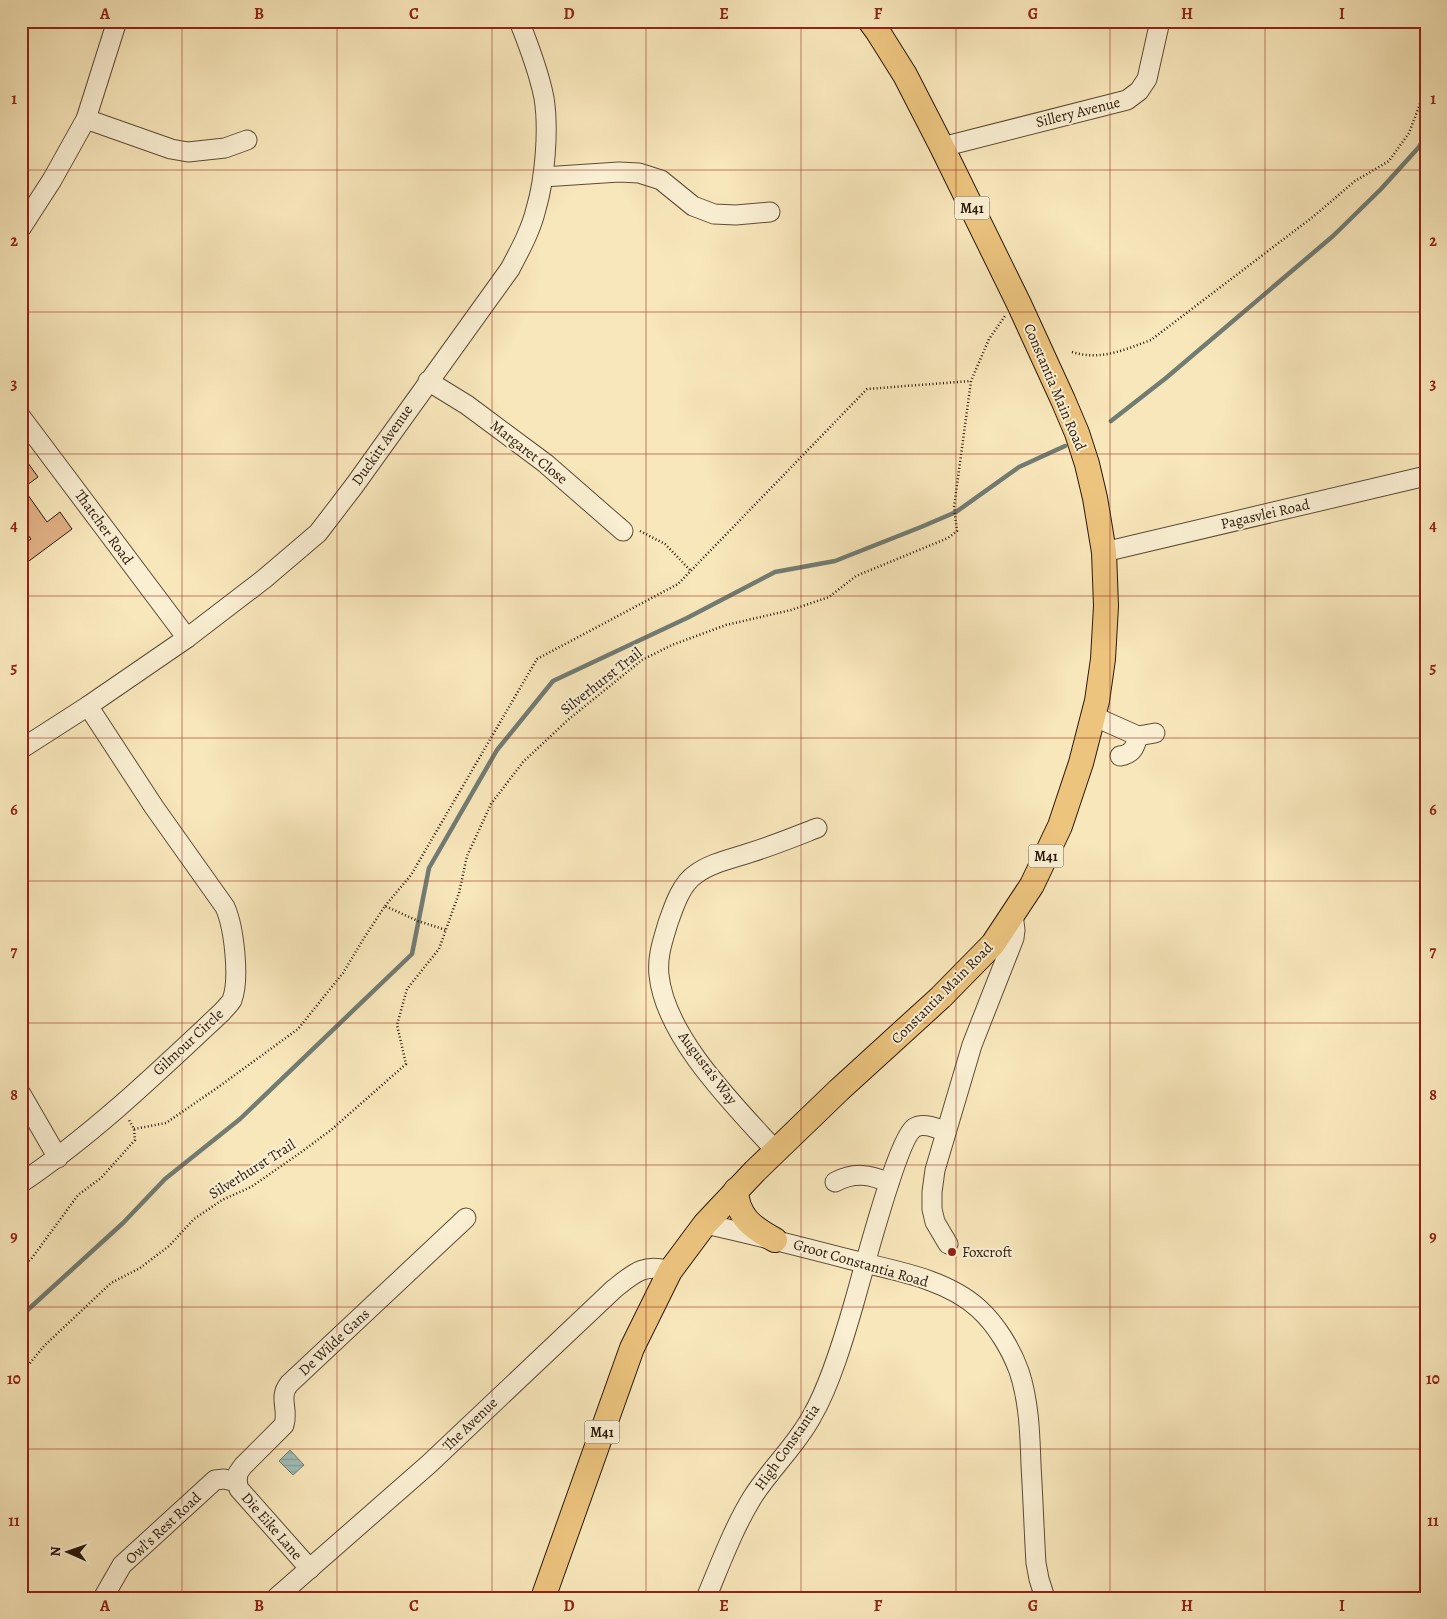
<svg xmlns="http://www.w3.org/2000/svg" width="1447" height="1619" viewBox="0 0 1447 1619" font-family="Alegreya,serif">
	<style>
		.water { fill: url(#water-rules); stroke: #717c73 }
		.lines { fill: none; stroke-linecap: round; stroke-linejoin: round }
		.stream { stroke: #717c73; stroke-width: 4.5 }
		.building { fill: #e1b186; stroke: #2a180a }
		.minor-casing { stroke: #5e4c36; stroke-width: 21 }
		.major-casing { stroke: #2a180a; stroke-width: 26 }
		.path { stroke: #2a180a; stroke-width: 2.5; stroke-dasharray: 1 2.5; stroke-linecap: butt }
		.minor { stroke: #faefd3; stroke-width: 19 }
		.major { stroke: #ecc47e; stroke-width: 24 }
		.grid { fill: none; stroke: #8f2418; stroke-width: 1; stroke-opacity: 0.55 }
		.poi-dot { fill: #8f2418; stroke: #faefd3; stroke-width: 2 }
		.labels { text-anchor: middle; stroke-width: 4; stroke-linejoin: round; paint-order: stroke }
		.shield { fill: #faefd3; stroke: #685846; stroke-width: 1 }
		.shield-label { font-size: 14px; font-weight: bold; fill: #2a180a }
		.street-label { font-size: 15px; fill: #2a180a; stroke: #faefd3 }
		.poi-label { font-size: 15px; fill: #2a180a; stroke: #faefd3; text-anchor: start }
		.neatline { fill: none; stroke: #8f2418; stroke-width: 2 }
		.grid-label { font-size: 16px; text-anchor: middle; font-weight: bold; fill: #8f2418 }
	</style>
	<defs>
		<pattern id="water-rules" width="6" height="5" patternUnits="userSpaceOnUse" patternTransform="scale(1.25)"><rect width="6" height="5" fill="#a0beb9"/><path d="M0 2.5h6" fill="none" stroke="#8aa39e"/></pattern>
	</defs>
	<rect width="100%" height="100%" fill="#f8e7bb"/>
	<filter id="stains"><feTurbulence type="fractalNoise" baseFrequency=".004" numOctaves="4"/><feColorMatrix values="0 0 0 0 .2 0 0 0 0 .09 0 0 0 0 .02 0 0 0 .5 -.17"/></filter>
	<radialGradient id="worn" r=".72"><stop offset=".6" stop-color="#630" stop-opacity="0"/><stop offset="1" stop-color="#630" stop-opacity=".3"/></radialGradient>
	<path class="water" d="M290 1450 304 1465 293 1475 279 1461Z"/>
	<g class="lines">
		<g class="stream">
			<path d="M1111 421 1166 378 1333 236 1381 189 1419 147 1426 135"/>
			<path d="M21 1316 123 1223 165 1179 240 1119 412 954 429 868 497 750 553 681 687 618 775 572 835 561 921 527 956 512 1019 467 1065 446"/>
		</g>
	</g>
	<path class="building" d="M28 463 38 477 23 488 47 522 60 512 72 529 29 561 21 550V546L31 539 21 525V469Z"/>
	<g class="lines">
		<defs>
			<g id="minor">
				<path d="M86 119 171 149 188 152 225 148 247 140"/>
				<path d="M942 147 1127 100 1139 91 1147 79 1160 21"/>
				<path d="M543 177 619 172 639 173 661 180 693 206 714 214 736 215 770 212"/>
				<path d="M21 228 52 180 86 119 117 21"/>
				<path d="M428 381 467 405 545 463 623 531"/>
				<path d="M21 417 187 638"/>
				<path d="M1104 552 1426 476"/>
				<path d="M1093 716 1138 736 1155 733"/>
				<path d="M21 749 88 706 187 638 264 579 318 533 354 486 510 269C520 250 531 230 536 209 545 179 549 129 544 98 539 72 529 46 519 21"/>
				<path d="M1120 756C1133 754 1135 747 1138 736"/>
				<path d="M21 1094 58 1158"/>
				<path d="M775 1150C735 1106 665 1037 659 975 657 956 663 940 668 923 674 906 681 884 696 874 711 863 731 859 749 853 772 846 794 837 817 828"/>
				<path d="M835 1182C854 1172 870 1174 889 1183"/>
				<path d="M21 1183C94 1134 158 1072 222 1012 225 1008 230 1004 232 1000 240 979 234 927 225 907L154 807 88 706"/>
				<path d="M705 1224C756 1235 806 1248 856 1261 896 1271 946 1279 978 1308 996 1324 1011 1349 1019 1371 1029 1401 1030 1434 1031 1465 1033 1498 1034 1530 1036 1563L1039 1579 1045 1598"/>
				<path d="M948 1244 935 1222 932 1209V1192L935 1170 972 1045 1014 938 1015 930 1013 914"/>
				<path d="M237 1482 238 1473 243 1466 284 1425C289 1409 278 1398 289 1384L466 1218"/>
				<path d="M237 1482 239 1489 310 1569"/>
				<path d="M103 1598 122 1565 215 1480 224 1479 237 1482"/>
				<path d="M276 1598 429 1464 614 1289C634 1273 644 1263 670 1271"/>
				<path d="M706 1598C720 1565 733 1529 752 1498 770 1469 796 1446 812 1416 830 1385 844 1338 854 1303 862 1276 897 1140 914 1128 923 1122 937 1128 946 1132"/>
			</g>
			<g id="major">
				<path d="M736 1190C737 1217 753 1228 775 1240"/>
				<path d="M543 1598 632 1348 670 1271 705 1224 755 1171 839 1090 941 997 993 944 1032 885 1060 826 1081 763 1097 701 1103 659 1106 606 1104 552 1095 498 1087 464 1077 433 1063 400 1019 304 942 147 905 75 878 32 870 21"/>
			</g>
		</defs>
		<use href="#minor" class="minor-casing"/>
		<use href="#major" class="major-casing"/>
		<g class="path">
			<path d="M1072 352C1100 361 1124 350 1151 340L1314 216 1355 181 1389 161 1409 133 1426 88"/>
			<path d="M640 531 665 544 691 571"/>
			<path d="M385 906 411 875 537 659 678 584 867 389 971 381"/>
			<path d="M134 1129 166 1123 217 1088 298 1029 343 973 364 938 385 906 418 921 446 930"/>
			<path d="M21 1268 32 1258 78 1195 101 1178 135 1140 134 1129 129 1120"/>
			<path d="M21 1374 44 1346 111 1283 140 1268 169 1246 194 1219 222 1200 251 1187 300 1153 331 1130 406 1064 397 1025 407 989 439 949 459 893 467 856 491 804 523 762 569 719 642 660 672 645 726 625 791 610 829 597 856 576 948 538 957 531 954 507 971 381 989 339 1005 316"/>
		</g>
		<use href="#minor" class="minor"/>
		<use href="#major" class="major"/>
	</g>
	<path class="grid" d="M182 21V1598M337 21V1598M492 21V1598M646 21V1598M801 21V1598M956 21V1598M1110 21V1598M1265 21V1598M21 170H1426M21 312H1426M21 454H1426M21 596H1426M21 738H1426M21 881H1426M21 1023H1426M21 1165H1426M21 1307H1426M21 1449H1426"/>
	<circle class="poi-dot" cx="952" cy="1252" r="5"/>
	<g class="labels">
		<g class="shield">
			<rect x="954.5" y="196.5" width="35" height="23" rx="4"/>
			<rect x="1028.5" y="844.5" width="35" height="23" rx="4"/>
			<rect x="584.5" y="1420.5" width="35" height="23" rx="4"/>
		</g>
		<g class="shield-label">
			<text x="972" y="213">M41</text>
			<text x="1046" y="861">M41</text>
			<text x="602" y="1437">M41</text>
		</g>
		<g class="street-label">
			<text transform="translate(1078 112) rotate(-14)" y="5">Sillery Avenue</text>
			<text transform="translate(1055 387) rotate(67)" y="5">Constantia Main Road</text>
			<text transform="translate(382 445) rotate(-55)" y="5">Duckitt Avenue</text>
			<text transform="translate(529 452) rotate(38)" y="5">Margaret Close</text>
			<text transform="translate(1265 514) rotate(-13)" y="5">Pagasvlei Road</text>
			<text transform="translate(104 527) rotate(54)" y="5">Thatcher Road</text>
			<text transform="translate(601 681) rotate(-38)" y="5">Silverhurst Trail</text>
			<text transform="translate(942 993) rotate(-45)" y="5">Constantia Main Road</text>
			<text transform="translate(188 1042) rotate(-43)" y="5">Gilmour Circle</text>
			<text transform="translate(708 1068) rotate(53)" y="5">Augusta's Way</text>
			<text transform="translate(252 1169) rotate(-32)" y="5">Silverhurst Trail</text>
			<text transform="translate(861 1263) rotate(16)" y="5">Groot Constantia Road</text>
			<text transform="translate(334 1342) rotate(-43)" y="5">De Wilde Gans</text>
			<text transform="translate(470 1424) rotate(-44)" y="5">The Avenue</text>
			<text transform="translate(787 1447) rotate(-55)" y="5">High Constantia</text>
			<text transform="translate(272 1526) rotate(49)" y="5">Die Eike Lane</text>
			<text transform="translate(163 1528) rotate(-43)" y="5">Owl's Rest Road</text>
		</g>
		<g class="poi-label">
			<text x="962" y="1257">Foxcroft</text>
		</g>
	</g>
	<rect width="1447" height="1619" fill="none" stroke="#f8e7bb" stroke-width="55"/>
	<g transform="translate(68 1552) rotate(272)" stroke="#faefd3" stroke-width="4" paint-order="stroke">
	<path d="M0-4L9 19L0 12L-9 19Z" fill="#2a180a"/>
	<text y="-8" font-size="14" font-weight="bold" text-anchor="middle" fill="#2a180a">N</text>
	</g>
	<rect x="28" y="28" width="1392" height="1564" class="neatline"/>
	<g class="grid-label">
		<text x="105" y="19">A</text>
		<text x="259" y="19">B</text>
		<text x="414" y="19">C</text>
		<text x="569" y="19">D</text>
		<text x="724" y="19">E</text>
		<text x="878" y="19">F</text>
		<text x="1033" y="19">G</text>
		<text x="1187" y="19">H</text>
		<text x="1342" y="19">I</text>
		<text x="14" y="104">1</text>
		<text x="1433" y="104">1</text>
		<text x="14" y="246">2</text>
		<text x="1433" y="246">2</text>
		<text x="14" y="389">3</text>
		<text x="1433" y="389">3</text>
		<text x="14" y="531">4</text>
		<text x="1433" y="531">4</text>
		<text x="14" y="673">5</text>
		<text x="1433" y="673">5</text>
		<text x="14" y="815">6</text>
		<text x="1433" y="815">6</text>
		<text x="14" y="957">7</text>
		<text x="1433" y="957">7</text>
		<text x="14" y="1100">8</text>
		<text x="1433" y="1100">8</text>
		<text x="14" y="1242">9</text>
		<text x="1433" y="1242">9</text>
		<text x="14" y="1384">10</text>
		<text x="1433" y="1384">10</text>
		<text x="14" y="1526">11</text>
		<text x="1433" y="1526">11</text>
		<text x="105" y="1611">A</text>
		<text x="259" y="1611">B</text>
		<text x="414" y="1611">C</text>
		<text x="569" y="1611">D</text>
		<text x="724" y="1611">E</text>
		<text x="878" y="1611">F</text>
		<text x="1033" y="1611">G</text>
		<text x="1187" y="1611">H</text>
		<text x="1342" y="1611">I</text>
	</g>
	<rect width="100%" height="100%" filter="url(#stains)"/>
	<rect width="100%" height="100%" fill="url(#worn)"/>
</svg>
